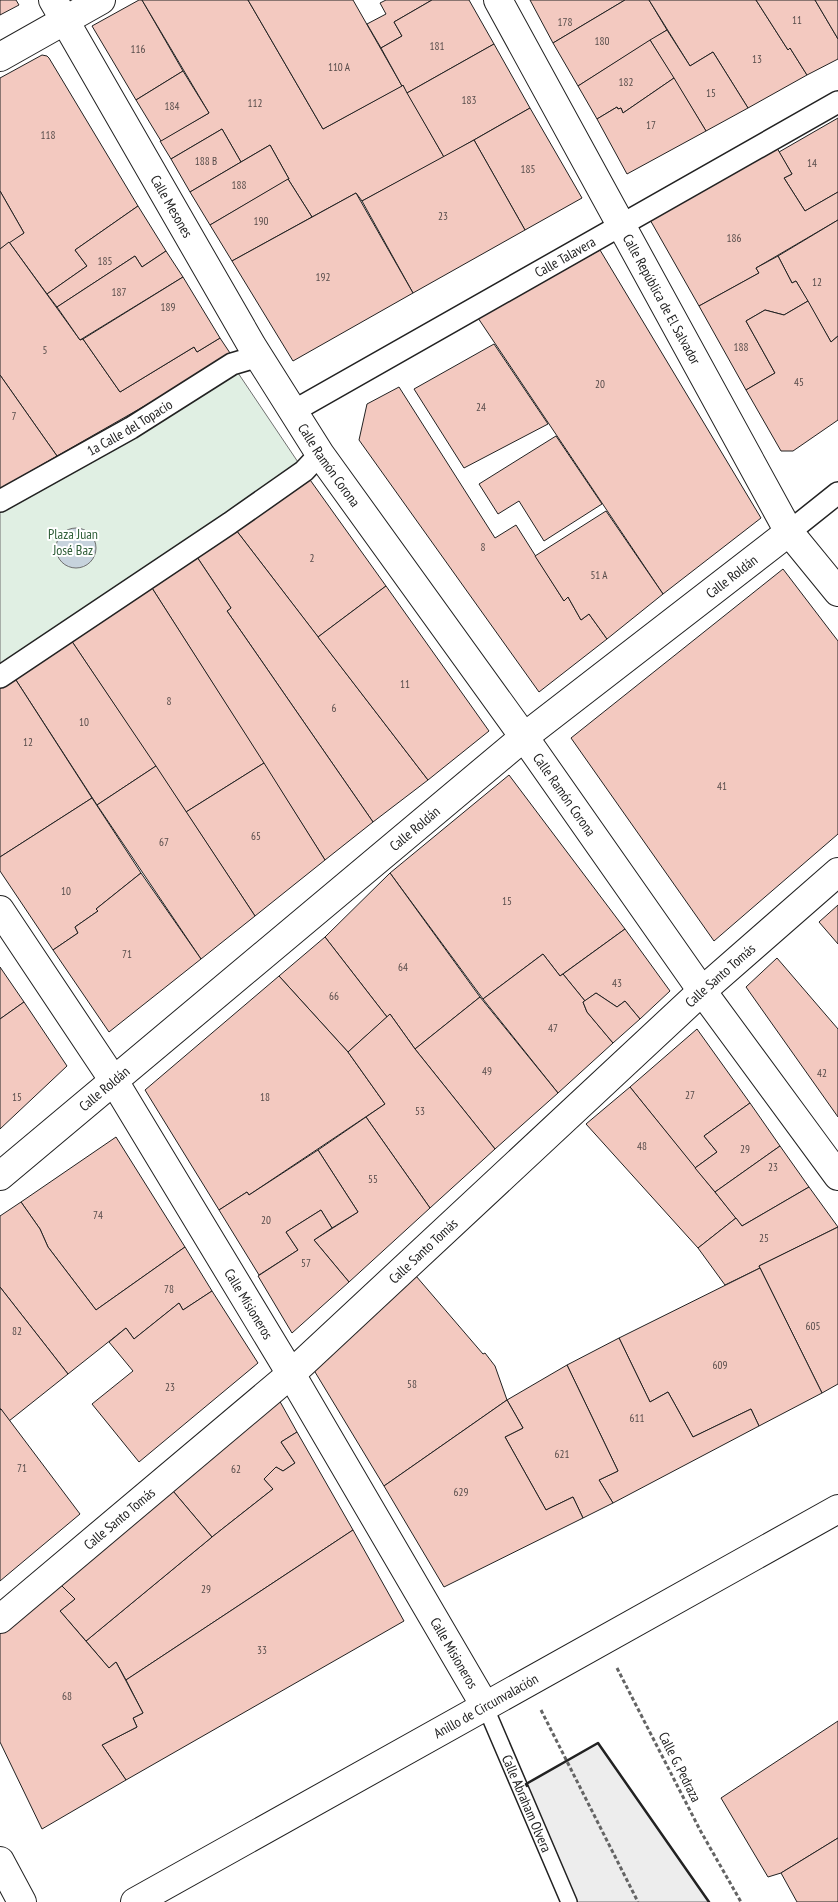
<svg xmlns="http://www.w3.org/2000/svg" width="838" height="1902" viewBox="0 0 838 1902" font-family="'PT Sans Narrow',sans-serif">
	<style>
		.green { fill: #e0efe3; stroke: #6f6f6f }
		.parking { fill: #ededed; stroke: #6f6f6f }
		.water { fill: #c7d3dd; stroke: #6f6f6f }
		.building { fill: #f3c9c0; stroke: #222 }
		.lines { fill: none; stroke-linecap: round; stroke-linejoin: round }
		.service-casing { stroke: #222; stroke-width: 18 }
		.pedestrian-casing { stroke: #222; stroke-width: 24 }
		.minor-casing { stroke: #222; stroke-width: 30 }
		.primary-casing { stroke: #222; stroke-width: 30 }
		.path { stroke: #646464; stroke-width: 3; stroke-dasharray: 4 2.5; stroke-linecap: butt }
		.service { stroke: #fff; stroke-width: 15 }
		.pedestrian { stroke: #fff; stroke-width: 21 }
		.minor { stroke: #fff; stroke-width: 28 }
		.primary { stroke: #fff; stroke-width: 28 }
		.wall { stroke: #222; stroke-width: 2.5 }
		.labels { text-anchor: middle; stroke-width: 4; stroke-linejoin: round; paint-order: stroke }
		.number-label { font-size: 11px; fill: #564c4a }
		.street-label { font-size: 14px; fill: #222; stroke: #fff }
		.park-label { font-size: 14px; fill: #2f5e38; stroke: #fff }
	</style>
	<rect width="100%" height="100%" fill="#fff"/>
	<path class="green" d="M232 364 304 471 0 677V501Z"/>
	<path class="parking" d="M598 1743 709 1902H577L526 1784Z"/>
	<circle class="water" cx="76" cy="548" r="20"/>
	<g class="building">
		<path d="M0 0H16L19 5 0 15Z"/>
		<path d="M139 0H142L183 71 136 100 92 26Z"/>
		<path d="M142 0H248L323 129 403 85 444 157 362 201 356 193 312 217 288 179H289L270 145 241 162 222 129 171 159 160 141 209 113Z"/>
		<path d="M248 0H353L402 86 323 129Z"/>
		<path d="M386 0H432L394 22 402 36 381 48 367 24 386 14 380 3Z"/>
		<path d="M432 0H469L494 44 407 93 403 85 402 86 381 48 402 36 394 22Z"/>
		<path d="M530 0H625L553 43Z"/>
		<path d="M625 0H649L667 30 578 86 553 43Z"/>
		<path d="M649 0H756L788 50 790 48 807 75 748 108 713 52 690 66Z"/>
		<path d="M756 0H815L838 39V59L807 75 790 48 788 50Z"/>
		<path d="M815 0H838V39Z"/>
		<path d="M667 30 690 66 713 52 748 108 706 131 650 40Z"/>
		<path d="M650 40 674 78 623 113 621 108 618 109 617 107 597 119 578 86Z"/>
		<path d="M494 44 530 108 444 157 407 93Z"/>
		<path d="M42 55 47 56 49 58 138 206 75 250 87 266 47 294 9 242 24 233 0 191V78Z"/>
		<path d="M183 71 209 113 161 141 136 100Z"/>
		<path d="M674 78 706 131 627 174 597 119 617 107 618 109 621 108 623 113Z"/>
		<path d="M530 108 582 198 525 230 474 140Z"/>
		<path d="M838 118V192L805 211 784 178 792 174 779 152Z"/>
		<path d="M222 129 241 162 190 192 171 159Z"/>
		<path d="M474 140 525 230 413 293 362 201Z"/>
		<path d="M270 145 289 179 210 225 190 192Z"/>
		<path d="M777 148 792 174 784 178 805 211 838 192V220L756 268 759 273 699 306 649 218Z"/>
		<path d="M288 179 312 217 232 261 210 225Z"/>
		<path d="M0 191 24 233 0 249Z"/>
		<path d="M356 193 413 293 293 361 232 261Z"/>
		<path d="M138 206 166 251 142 267 135 256 57 307 47 294 87 266 75 250Z"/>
		<path d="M838 220V336L831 342 796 281 792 283 778 256Z"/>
		<path d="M9 242 80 340 83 339 120 392 194 347 197 352 220 338 232 356 57 456 0 375V249Z"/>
		<path d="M600 250 761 518 663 594 478 318Z"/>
		<path d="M166 251 183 277 80 340 57 307 135 256 142 267Z"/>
		<path d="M778 256 792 283 796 281 808 301 784 315 765 310 746 321 775 373 746 390 699 306 759 273 756 268Z"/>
		<path d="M183 277 220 338 197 352 194 347 120 392 83 339Z"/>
		<path d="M808 301 831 342 838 336V420L793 451H781L746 390 775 373 746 321 765 310 784 315Z"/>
		<path d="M494 344 548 424 464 468 414 389Z"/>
		<path d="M0 375 57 456 0 489Z"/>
		<path d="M399 387 495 538 516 525 564 601 568 597 581 620 589 614 607 639 539 692 359 440 367 404Z"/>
		<path d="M556 436 602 504 544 541 519 501 498 514 479 484Z"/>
		<path d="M308 477 386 586 318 637 236 530Z"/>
		<path d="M606 511 663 594 607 639 589 614 581 620 568 597 564 601 535 556Z"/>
		<path d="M236 530 428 780 373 822 227 611 231 608 197 557Z"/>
		<path d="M197 557 231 608 227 611 373 822 325 860 152 588Z"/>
		<path d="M783 569 838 641V834L714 941 571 738Z"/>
		<path d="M386 586 489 731 428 780 318 637Z"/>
		<path d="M152 588 264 763 186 812 71 640Z"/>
		<path d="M71 640 156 766 97 805 14 677Z"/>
		<path d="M14 677 92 798 0 857V686Z"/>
		<path d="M264 763 325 860 255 916 186 812Z"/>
		<path d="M156 766 255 916 201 959 97 805Z"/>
		<path d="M509 775 625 929 560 976 543 954 483 999 390 873Z"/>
		<path d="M92 798 141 873 96 909 98 911 75 927 78 933 53 950 0 871V857Z"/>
		<path d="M141 873 201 959 109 1032 53 950 78 933 75 927 98 911 96 909Z"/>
		<path d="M390 873 480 997 415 1049 390 1014 387 1017 325 937Z"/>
		<path d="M838 905V944L819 922Z"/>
		<path d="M625 929 670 991 640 1019 625 1001 617 1007 596 993 585 1001 563 974Z"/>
		<path d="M325 937 387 1017 348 1052 279 976Z"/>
		<path d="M543 954 560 976 563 974 585 1001 583 1002 587 1012 613 1043 558 1093 483 999Z"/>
		<path d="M777 958 838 1029V1117L746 987Z"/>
		<path d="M0 967 24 1002 0 1019Z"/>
		<path d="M279 976 348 1052 385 1104 249 1195 247 1192 219 1210 145 1090Z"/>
		<path d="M596 993 617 1007 625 1001 640 1019 613 1043 587 1012 583 1002Z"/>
		<path d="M480 997 558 1093 495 1149 415 1049Z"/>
		<path d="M24 1002 67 1066 0 1129V1019Z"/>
		<path d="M390 1014 415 1049 495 1149 430 1208 366 1117 385 1104 348 1052Z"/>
		<path d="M697 1029 750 1103 704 1136 717 1152 695 1168 630 1087Z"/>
		<path d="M630 1087 736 1218 698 1248 586 1124Z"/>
		<path d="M750 1103 780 1146 715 1192 695 1168 717 1152 704 1136Z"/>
		<path d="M366 1117 430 1208 349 1282 314 1240 358 1212 318 1150Z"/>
		<path d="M116 1137 185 1247 96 1310 48 1247 40 1229 21 1202Z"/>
		<path d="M780 1146 809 1187 742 1226 715 1192Z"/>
		<path d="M318 1150 358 1212 332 1228 321 1210 286 1232 298 1250 259 1275 219 1210 247 1192 249 1195Z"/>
		<path d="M809 1187 838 1227 759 1266 760 1268 725 1285 698 1248 736 1218 742 1226Z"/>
		<path d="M21 1202 40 1229 48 1247 96 1310 185 1247 212 1291 183 1310 179 1303 134 1339 126 1328 68 1374 0 1287V1216Z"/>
		<path d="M321 1210 332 1228 314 1240 349 1282 292 1333 258 1276 298 1250 286 1232Z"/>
		<path d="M838 1227V1384L822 1393 759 1266Z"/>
		<path d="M760 1268 822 1393 759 1426 751 1409 693 1437 668 1392 650 1402 619 1338Z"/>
		<path d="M416 1276 483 1354 485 1353 495 1366 507 1400 384 1486 312 1367Z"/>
		<path d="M0 1287 68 1374 9 1421 0 1408Z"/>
		<path d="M212 1291 258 1363 139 1462 92 1404 133 1371 109 1342 126 1328 134 1339 179 1303 183 1310Z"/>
		<path d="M619 1338 650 1402 668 1392 693 1437 751 1409 759 1426 613 1503 599 1480 618 1471 567 1365Z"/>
		<path d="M567 1365 618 1471 599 1480 613 1503 583 1518 573 1497 546 1510 505 1437 523 1428 507 1400Z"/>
		<path d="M278 1398 297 1432 281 1442 295 1463 283 1471 276 1467 264 1479 273 1489 212 1537 173 1491Z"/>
		<path d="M507 1400 523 1428 505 1437 546 1510 573 1497 583 1518 444 1587 384 1486Z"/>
		<path d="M1 1409 80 1514 0 1581V1410Z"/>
		<path d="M297 1432 353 1530 126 1680 116 1662 109 1668 86 1641 212 1537 273 1489 264 1479 276 1467 283 1471 295 1463 281 1442Z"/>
		<path d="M173 1491 212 1537 86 1641 60 1611 75 1599 60 1584Z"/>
		<path d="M353 1530 404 1621 126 1780 102 1745 137 1727 133 1718 143 1713 126 1680Z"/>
		<path d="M60 1584 75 1599 60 1611 109 1668 116 1662 143 1713 133 1718 137 1727 102 1745 126 1780 42 1829 0 1742V1633Z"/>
		<path d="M838 1721V1838L781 1873 768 1877 721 1798Z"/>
		<path d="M838 1838V1902H797L781 1873Z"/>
	</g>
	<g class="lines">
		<defs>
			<g id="service">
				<path id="s1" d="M485 1706 569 1902"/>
			</g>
			<g id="pedestrian">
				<path id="s2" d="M292 412 838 102"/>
				<path id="s3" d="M0 501 131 428 232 364 259 356"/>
				<path d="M789 532 838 493"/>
				<path d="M0 677 230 523 304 471 320 454"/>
			</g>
			<g id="minor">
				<path id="s4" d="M53 0 252 346 320 454 524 737 702 991 838 1176"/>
				<path id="s5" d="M498 0 789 532 838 592"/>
				<path d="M0 57 101 0"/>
				<path id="s6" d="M0 910 114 1081 291 1374 485 1706"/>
				<path id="s7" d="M0 1176 524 737 789 532"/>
				<path id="s8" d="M0 1619 291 1374 702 991 838 872"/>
			</g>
			<g id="primary">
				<path d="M0 1861 22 1902"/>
				<path id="s9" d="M135 1902 838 1509"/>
			</g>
		</defs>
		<use href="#service" class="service-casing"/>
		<use href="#pedestrian" class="pedestrian-casing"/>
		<use href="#minor" class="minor-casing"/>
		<use href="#primary" class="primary-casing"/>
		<g class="path">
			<path d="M617 1668 700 1830 741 1902"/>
			<path d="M541 1710 638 1902"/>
		</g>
		<use href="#service" class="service"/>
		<use href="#pedestrian" class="pedestrian"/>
		<use href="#minor" class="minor"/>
		<use href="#primary" class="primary"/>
		<path class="wall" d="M527 1786 526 1784 598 1743 709 1902"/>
	</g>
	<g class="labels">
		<g class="number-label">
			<text x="797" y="24">11</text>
			<text x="565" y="26">178</text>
			<text x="602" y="45">180</text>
			<text x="437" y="50">181</text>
			<text x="138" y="53">116</text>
			<text x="757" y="63">13</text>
			<text x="339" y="71">110 A</text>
			<text x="626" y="86">182</text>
			<text x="711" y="97">15</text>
			<text x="469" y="104">183</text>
			<text x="255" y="107">112</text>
			<text x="172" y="110">184</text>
			<text x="651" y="129">17</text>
			<text x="48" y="139">118</text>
			<text x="206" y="165">188 B</text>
			<text x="812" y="167">14</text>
			<text x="528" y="173">185</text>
			<text x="239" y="189">188</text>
			<text x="443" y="220">23</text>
			<text x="261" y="225">190</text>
			<text x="734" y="242">186</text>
			<text x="105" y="265">185</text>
			<text x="323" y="281">192</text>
			<text x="817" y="286">12</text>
			<text x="119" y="296">187</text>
			<text x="168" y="311">189</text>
			<text x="741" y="351">188</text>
			<text x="45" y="354">5</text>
			<text x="799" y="386">45</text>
			<text x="600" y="388">20</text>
			<text x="481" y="411">24</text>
			<text x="14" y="420">7</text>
			<text x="483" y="551">8</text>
			<text x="312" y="562">2</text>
			<text x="599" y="579">51 A</text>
			<text x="405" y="688">11</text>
			<text x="169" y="705">8</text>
			<text x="334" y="712">6</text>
			<text x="84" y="726">10</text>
			<text x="28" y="746">12</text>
			<text x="722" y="790">41</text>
			<text x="256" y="840">65</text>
			<text x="164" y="846">67</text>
			<text x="66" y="895">10</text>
			<text x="507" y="905">15</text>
			<text x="127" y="958">71</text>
			<text x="403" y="971">64</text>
			<text x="617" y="987">43</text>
			<text x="334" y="1000">66</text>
			<text x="553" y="1032">47</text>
			<text x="487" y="1075">49</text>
			<text x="822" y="1077">42</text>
			<text x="690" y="1099">27</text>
			<text x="17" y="1101">15</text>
			<text x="265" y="1101">18</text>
			<text x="420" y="1115">53</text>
			<text x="642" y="1150">48</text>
			<text x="745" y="1153">29</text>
			<text x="773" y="1171">23</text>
			<text x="373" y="1183">55</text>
			<text x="98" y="1219">74</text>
			<text x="266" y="1224">20</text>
			<text x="764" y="1242">25</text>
			<text x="306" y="1267">57</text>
			<text x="169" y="1293">78</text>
			<text x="813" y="1330">605</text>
			<text x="17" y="1335">82</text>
			<text x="720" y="1369">609</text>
			<text x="412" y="1388">58</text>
			<text x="170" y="1391">23</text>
			<text x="637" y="1422">611</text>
			<text x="562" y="1458">621</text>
			<text x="22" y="1472">71</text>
			<text x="236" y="1473">62</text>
			<text x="461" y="1496">629</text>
			<text x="206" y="1593">29</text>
			<text x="262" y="1654">33</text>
			<text x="67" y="1700">68</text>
		</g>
		<g class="street-label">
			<text dy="5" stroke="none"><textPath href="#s4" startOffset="238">Calle Mesones</textPath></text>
			<text dy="5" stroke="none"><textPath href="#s2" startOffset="314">Calle Talavera</textPath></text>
			<text dy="5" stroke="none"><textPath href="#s5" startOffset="341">Calle República de El Salvador</textPath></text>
			<text dy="5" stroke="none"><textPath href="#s3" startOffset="149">1a Calle del Topacio</textPath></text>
			<text dy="5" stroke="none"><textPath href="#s4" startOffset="541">Calle Ramón Corona</textPath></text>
			<text dy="5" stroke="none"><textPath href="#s7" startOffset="946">Calle Roldán</textPath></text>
			<text dy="5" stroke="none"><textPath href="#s4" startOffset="946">Calle Ramón Corona</textPath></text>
			<text dy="5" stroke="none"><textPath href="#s7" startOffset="541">Calle Roldán</textPath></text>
			<text dy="5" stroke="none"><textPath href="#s8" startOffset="966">Calle Santo Tomás</textPath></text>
			<text dy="5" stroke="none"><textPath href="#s7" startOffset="136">Calle Roldán</textPath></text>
			<text dy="5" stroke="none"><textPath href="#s8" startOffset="561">Calle Santo Tomás</textPath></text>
			<text dy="5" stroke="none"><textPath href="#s6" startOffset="466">Calle Misioneros</textPath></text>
			<text dy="5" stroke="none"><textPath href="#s8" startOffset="156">Calle Santo Tomás</textPath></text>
			<text dy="5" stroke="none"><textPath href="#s6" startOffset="871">Calle Misioneros</textPath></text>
			<text dy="5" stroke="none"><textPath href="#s9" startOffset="402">Anillo de Circunvalación</textPath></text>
			<text transform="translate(680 1767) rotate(63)" y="5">Calle G. Pedraza</text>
			<text dy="5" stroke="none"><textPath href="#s1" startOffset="106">Calle Abraham Olvera</textPath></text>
		</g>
		<g class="park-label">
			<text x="73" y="539">Plaza Juan<tspan x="73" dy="16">José Baz</tspan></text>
		</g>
	</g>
</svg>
